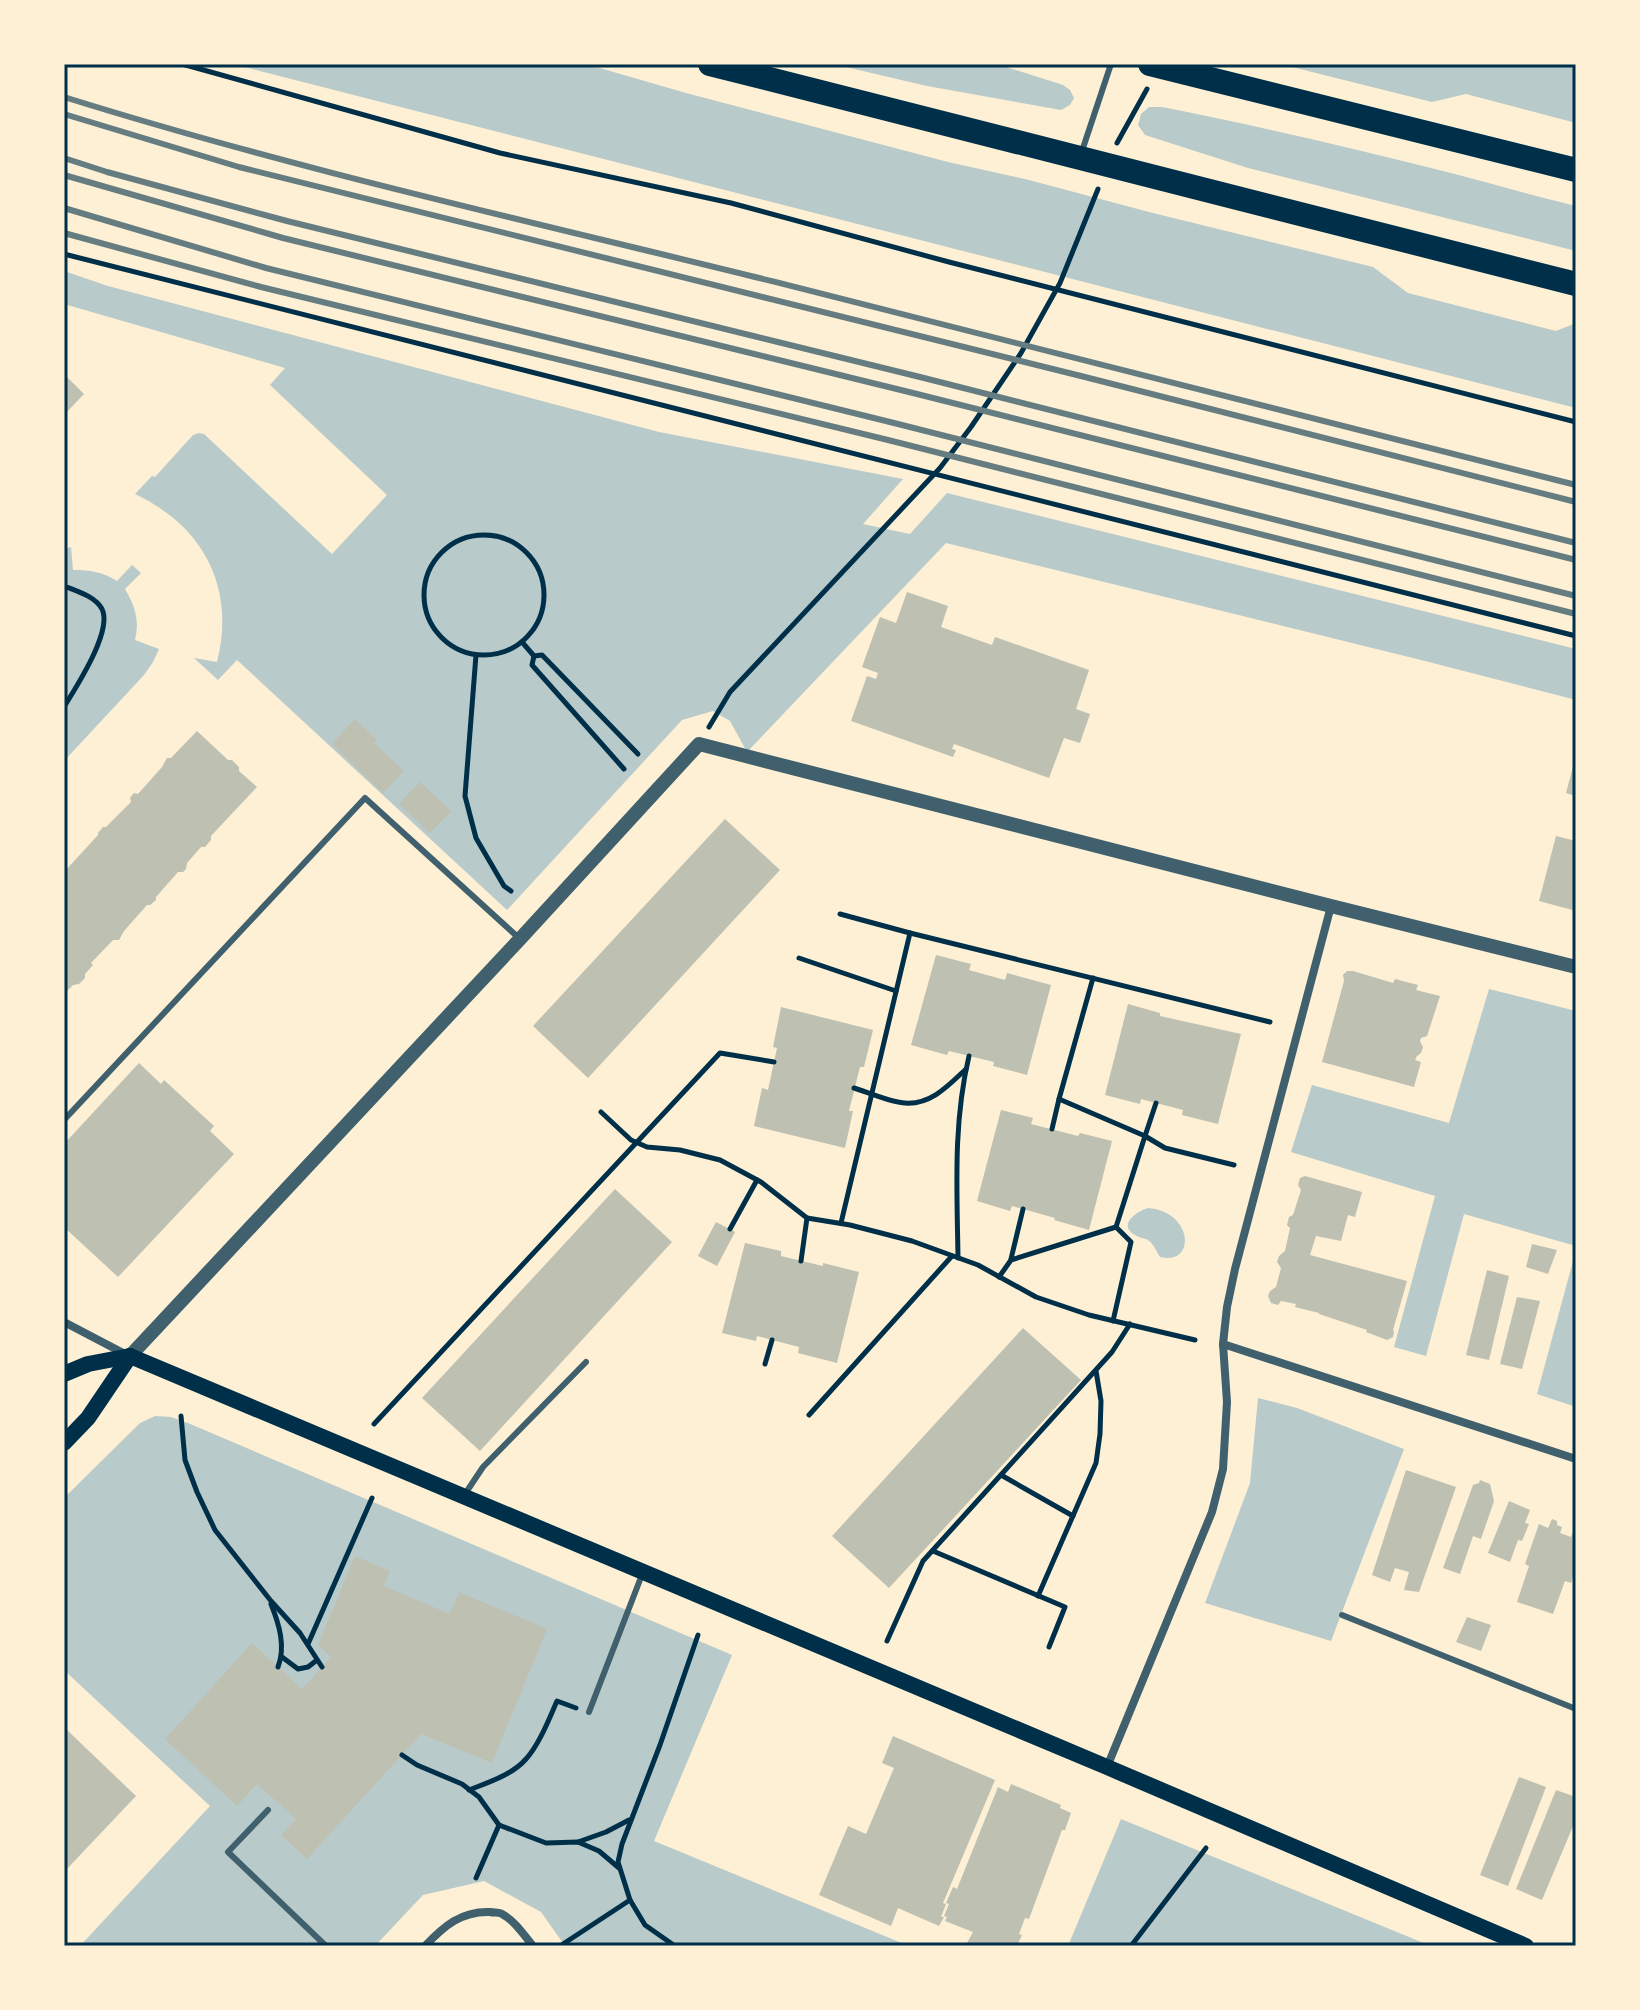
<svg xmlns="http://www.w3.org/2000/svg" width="1640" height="2010" viewBox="0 0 1640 2010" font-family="Literata,serif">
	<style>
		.green { fill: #b9caca }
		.building { fill: #bec0b2 }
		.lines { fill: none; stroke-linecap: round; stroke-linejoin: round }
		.path { stroke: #003049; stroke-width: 5 }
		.service { stroke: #3f606c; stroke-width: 6 }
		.minor { stroke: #3f606c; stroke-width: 8 }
		.tertiary { stroke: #3f606c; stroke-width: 14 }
		.secondary { stroke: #003049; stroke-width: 16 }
		.motorway { stroke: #003049; stroke-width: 24 }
		.rail { stroke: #657d81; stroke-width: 6 }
		.neatline { fill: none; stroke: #003049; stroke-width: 3 }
	</style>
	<rect width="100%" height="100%" fill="#fdf0d5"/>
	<g class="green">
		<path d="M233 64H586L686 93 948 162 1029 180 1149 212 1373 267 1408 293 1556 331 1576 323V408Z"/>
		<path d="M833 64H997L1063 85 1070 90 1074 98 1070 105 1061 110 927 86Z"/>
		<path d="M1280 64H1576V123L1466 94 1432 102Z"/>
		<path d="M1149 107H1162C1259 126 1355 149 1451 173 1493 184 1534 196 1576 206V251L1248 168 1145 135 1138 125 1141 114Z"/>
		<path d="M64 271 108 286 659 432 903 479 863 524 910 534 947 493 1576 649V700L1421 660 946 543 747 752 730 721 713 711 682 720 507 910 237 660 218 680 194 658 217 662C236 587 203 526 135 494L152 476 155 477 193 435 199 433 204 434 332 554 387 495 270 385 285 368 64 304Z"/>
		<path d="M71 547 73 570C90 570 103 572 117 581L132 565 141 573 125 589C135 606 140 621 135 640L159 649 153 662 144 675 64 761V549Z"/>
		<path d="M1489 989 1576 1011V1246L1464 1214 1426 1356 1394 1347 1435 1196 1291 1152 1312 1085 1449 1123Z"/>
		<path d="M1148 1208C1193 1211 1197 1266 1160 1257 1156 1251 1154 1244 1148 1240 1144 1238 1139 1238 1135 1235 1117 1225 1137 1211 1148 1208Z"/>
		<path d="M1576 1250V1407L1537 1394Z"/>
		<path d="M1258 1398 1297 1408 1404 1449 1331 1641 1205 1603 1250 1483Z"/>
		<path d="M155 1416 171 1417 188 1423 732 1655 654 1841 909 1946H565L541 1912 484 1881 423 1895 375 1946H80L210 1806 64 1670V1498L140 1423Z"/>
		<path d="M1121 1819 1431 1946H1068Z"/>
	</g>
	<g class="building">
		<path d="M64 374 84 394 64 415Z"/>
		<path d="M907 592 948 606 941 627 992 645 995 637 1089 670 1076 709 1090 714 1080 743 1064 738 1049 778 954 744 952 749 956 750 953 757 851 721 867 676 876 679 878 673 862 667 880 617 896 623Z"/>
		<path d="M355 719 377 740 374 743 404 771 383 793 332 744Z"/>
		<path d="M197 731 228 760H232L239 767V771L257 787 211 836V840L205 847H201L187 863 186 869 183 872H178L156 897V900L150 905H147L124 931 119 940H113L91 963 93 965 85 974V978L79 984 73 985 64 994V872L98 835V833L103 827H106L131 802 130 798 134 793 138 794 162 767 167 758H171Z"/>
		<path d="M1575 759H1576V796L1566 793Z"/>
		<path d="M420 782 451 811 430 833 399 804Z"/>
		<path d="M725 819 780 870 588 1078 533 1026Z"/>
		<path d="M1556 836 1576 841V911L1539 901Z"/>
		<path d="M936 955 971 964 969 970 1005 980 1007 973 1051 985 1027 1075 993 1066 994 1062 949 1051 947 1055 911 1045Z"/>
		<path d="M1347 971H1353L1393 983 1395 979 1418 985 1416 990 1440 996 1427 1036 1421 1038 1420 1041 1423 1047 1421 1053 1417 1056 1415 1060 1421 1062 1414 1087 1322 1062 1344 981 1343 975Z"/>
		<path d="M1128 1004 1160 1013V1016L1241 1034 1218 1124 1182 1115 1183 1110 1141 1099 1140 1104 1105 1095Z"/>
		<path d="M781 1007 873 1030 864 1067H860L849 1111H853L845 1148 754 1126 762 1088 768 1090 777 1048 773 1047Z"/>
		<path d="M139 1063 161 1084 164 1080 214 1126 210 1131 234 1154 118 1277 64 1227V1144Z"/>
		<path d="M1001 1110 1033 1118 1031 1124 1078 1136 1080 1133 1112 1141 1089 1230 1054 1220 1055 1218 1012 1206 1010 1211 977 1201Z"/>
		<path d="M1305 1176 1362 1192 1355 1217 1348 1215 1341 1241 1316 1236 1310 1255 1407 1281 1393 1330 1394 1332 1393 1337 1387 1340 1366 1332 1367 1330 1319 1314V1313L1295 1307 1296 1304 1281 1301 1278 1305 1271 1303 1268 1296 1270 1291 1276 1287 1281 1268 1277 1262 1279 1256 1285 1251 1290 1228 1287 1225 1289 1217 1293 1215 1301 1190 1298 1185 1300 1178Z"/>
		<path d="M615 1189 672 1242 480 1451 422 1398Z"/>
		<path d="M716 1222 735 1232 717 1266 698 1256Z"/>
		<path d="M745 1243 781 1251V1256L823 1266V1263L859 1272 837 1363 798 1353 799 1347 757 1336 756 1341 722 1333Z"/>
		<path d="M1532 1244 1557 1250 1548 1274 1526 1267Z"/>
		<path d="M1487 1270 1509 1276 1489 1360 1466 1355Z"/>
		<path d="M1517 1297 1540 1301 1522 1369 1500 1364Z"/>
		<path d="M1023 1328 1081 1380 889 1588 832 1536Z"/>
		<path d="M1406 1470 1456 1487 1419 1592 1404 1590 1409 1572 1395 1568 1390 1582 1372 1575Z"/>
		<path d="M1480 1480 1490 1484 1494 1501 1481 1539 1473 1536 1460 1574 1443 1568 1473 1485 1479 1483Z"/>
		<path d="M1509 1501 1530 1510 1525 1523 1529 1524 1522 1541 1518 1540 1510 1562 1488 1553Z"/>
		<path d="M1552 1519 1557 1521V1525L1562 1527 1560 1533 1571 1537 1576 1523V1569L1571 1583 1565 1581 1553 1614 1517 1602 1529 1566 1525 1564 1539 1524 1548 1528Z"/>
		<path d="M355 1556 390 1571 384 1586 450 1614 459 1592 547 1629 492 1763 421 1734 307 1859 281 1835 296 1819 257 1784 237 1806 165 1739 252 1643 302 1689 331 1657 318 1645Z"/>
		<path d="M1467 1617 1491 1625 1481 1651 1456 1642Z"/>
		<path d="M67 1730 136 1796 64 1872V1732Z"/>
		<path d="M893 1736 995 1780 943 1903 946 1904 941 1917H944L939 1926 898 1908 891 1926 819 1895 848 1826 866 1834 894 1768 882 1763Z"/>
		<path d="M1519 1777 1546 1787 1508 1886 1480 1875Z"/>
		<path d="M1011 1784 1061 1805 1060 1808 1071 1813 1065 1830H1062L1029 1919 1025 1918 1019 1934 1022 1935 1017 1946H974L967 1943 973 1932 945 1921 947 1917 944 1916 949 1904 946 1903 953 1887 957 1889 998 1787 1008 1792Z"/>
		<path d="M1556 1790 1576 1797V1819L1542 1900 1516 1889Z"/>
	</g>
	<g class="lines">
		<g class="path">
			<path d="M182 64 500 153 731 203 949 262 1576 422"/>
			<path d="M1117 143 1147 89"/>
			<path d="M64 254 1576 636"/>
			<circle cx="484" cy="595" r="60"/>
			<path d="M64 586C76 591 95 596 102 609 113 631 76 687 64 707"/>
			<path d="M522 642 534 656 542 655 638 754"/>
			<path d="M476 655 465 796 476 838 504 886 511 891"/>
			<path d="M534 656 532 665 624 769"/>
			<path d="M709 727 730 692 940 468 971 427 1021 353 1060 283 1098 189"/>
			<path d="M840 914 910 933 841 1223"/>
			<path d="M910 933 1270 1022"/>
			<path d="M799 958 896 991"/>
			<path d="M1093 978 1059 1099 1145 1136 1116 1227"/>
			<path d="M854 1088C867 1092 893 1103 905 1103 931 1105 949 1085 966 1069"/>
			<path d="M1156 1103 1145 1136 1165 1148 1234 1165"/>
			<path d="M601 1112 631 1140 647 1147 680 1150 720 1160 761 1182 807 1218 850 1225 912 1241 978 1265 1036 1297 1089 1315 1195 1340"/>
			<path d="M1052 1129 1059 1099"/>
			<path d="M730 1229 757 1180"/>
			<path d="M958 1258C957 1188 953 1124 969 1056"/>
			<path d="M1011 1259 1023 1209"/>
			<path d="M801 1261 807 1218"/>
			<path d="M999 1277 1011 1260 1116 1227 1131 1242 1113 1321"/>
			<path d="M765 1364 772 1340"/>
			<path d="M809 1415 952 1256"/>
			<path d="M181 1416 185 1460 197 1492 215 1530 271 1601 300 1633 322 1667"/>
			<path d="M374 1424 720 1053 774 1062"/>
			<path d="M1001 1475 1073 1516"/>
			<path d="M933 1551 1065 1607 1049 1647"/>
			<path d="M1038 1596 1096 1463 1100 1434 1101 1401 1096 1371"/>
			<path d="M271 1604C279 1624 286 1646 278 1667"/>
			<path d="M887 1641 923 1561 1112 1352 1130 1324"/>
			<path d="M308 1644 372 1498"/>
			<path d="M282 1657 298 1669 308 1667 317 1660"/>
			<path d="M402 1755 417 1765 462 1784 479 1797 499 1825"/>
			<path d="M469 1790C489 1782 512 1775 526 1759 539 1745 549 1719 557 1701L576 1708"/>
			<path d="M578 1842 606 1832 629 1820"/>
			<path d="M476 1878 499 1825 546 1843 578 1842 599 1851 619 1868"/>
			<path d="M560 1946 630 1900"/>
			<path d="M675 1946 645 1925 630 1900 618 1862 622 1844 660 1745 698 1635"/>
			<path d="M1131 1946 1206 1848"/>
		</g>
		<g class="service">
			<path d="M1081 154 1111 64"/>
			<path d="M64 1120 365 798 520 939"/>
			<path d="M465 1494 483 1467 586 1362"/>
			<path d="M1342 1615 1576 1709"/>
			<path d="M589 1712 643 1572"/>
			<path d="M268 1810 228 1852 326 1946"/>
		</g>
		<g class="minor">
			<path d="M64 1322 127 1355"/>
			<path d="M1223 1344 1576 1459"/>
			<path d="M1107 1767 1212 1512 1223 1469 1227 1402 1223 1344 1227 1307 1235 1269 1331 906"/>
			<path d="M425 1946C444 1926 461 1911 490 1912 494 1913 499 1912 502 1914 515 1921 524 1935 533 1946"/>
		</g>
		<path class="tertiary" d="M130 1356 520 939 699 744 1331 906 1576 967"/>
		<g class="secondary">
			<path d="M130 1356 1107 1767 1526 1946"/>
			<path d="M64 1374 88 1364 130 1356"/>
			<path d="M64 1443 88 1418 130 1356"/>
		</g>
		<g class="motorway">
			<path d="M710 64 1576 284"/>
			<path d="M1150 64 1576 170"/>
		</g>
		<g class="rail">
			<path d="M64 97C291 168 524 220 755 277 1029 344 1302 415 1576 485"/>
			<path d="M64 114 239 167 1081 376 1576 502"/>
			<path d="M64 158 107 172 287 221 920 377 1576 543"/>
			<path d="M64 175 283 238 913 393 1576 560"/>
			<path d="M64 208 266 268 894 423 1576 596"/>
			<path d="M64 233 261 287 888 440 1576 614"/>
		</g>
	</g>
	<rect width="1640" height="2010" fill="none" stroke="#fdf0d5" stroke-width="132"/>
	<rect x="66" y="66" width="1508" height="1878" class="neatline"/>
</svg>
